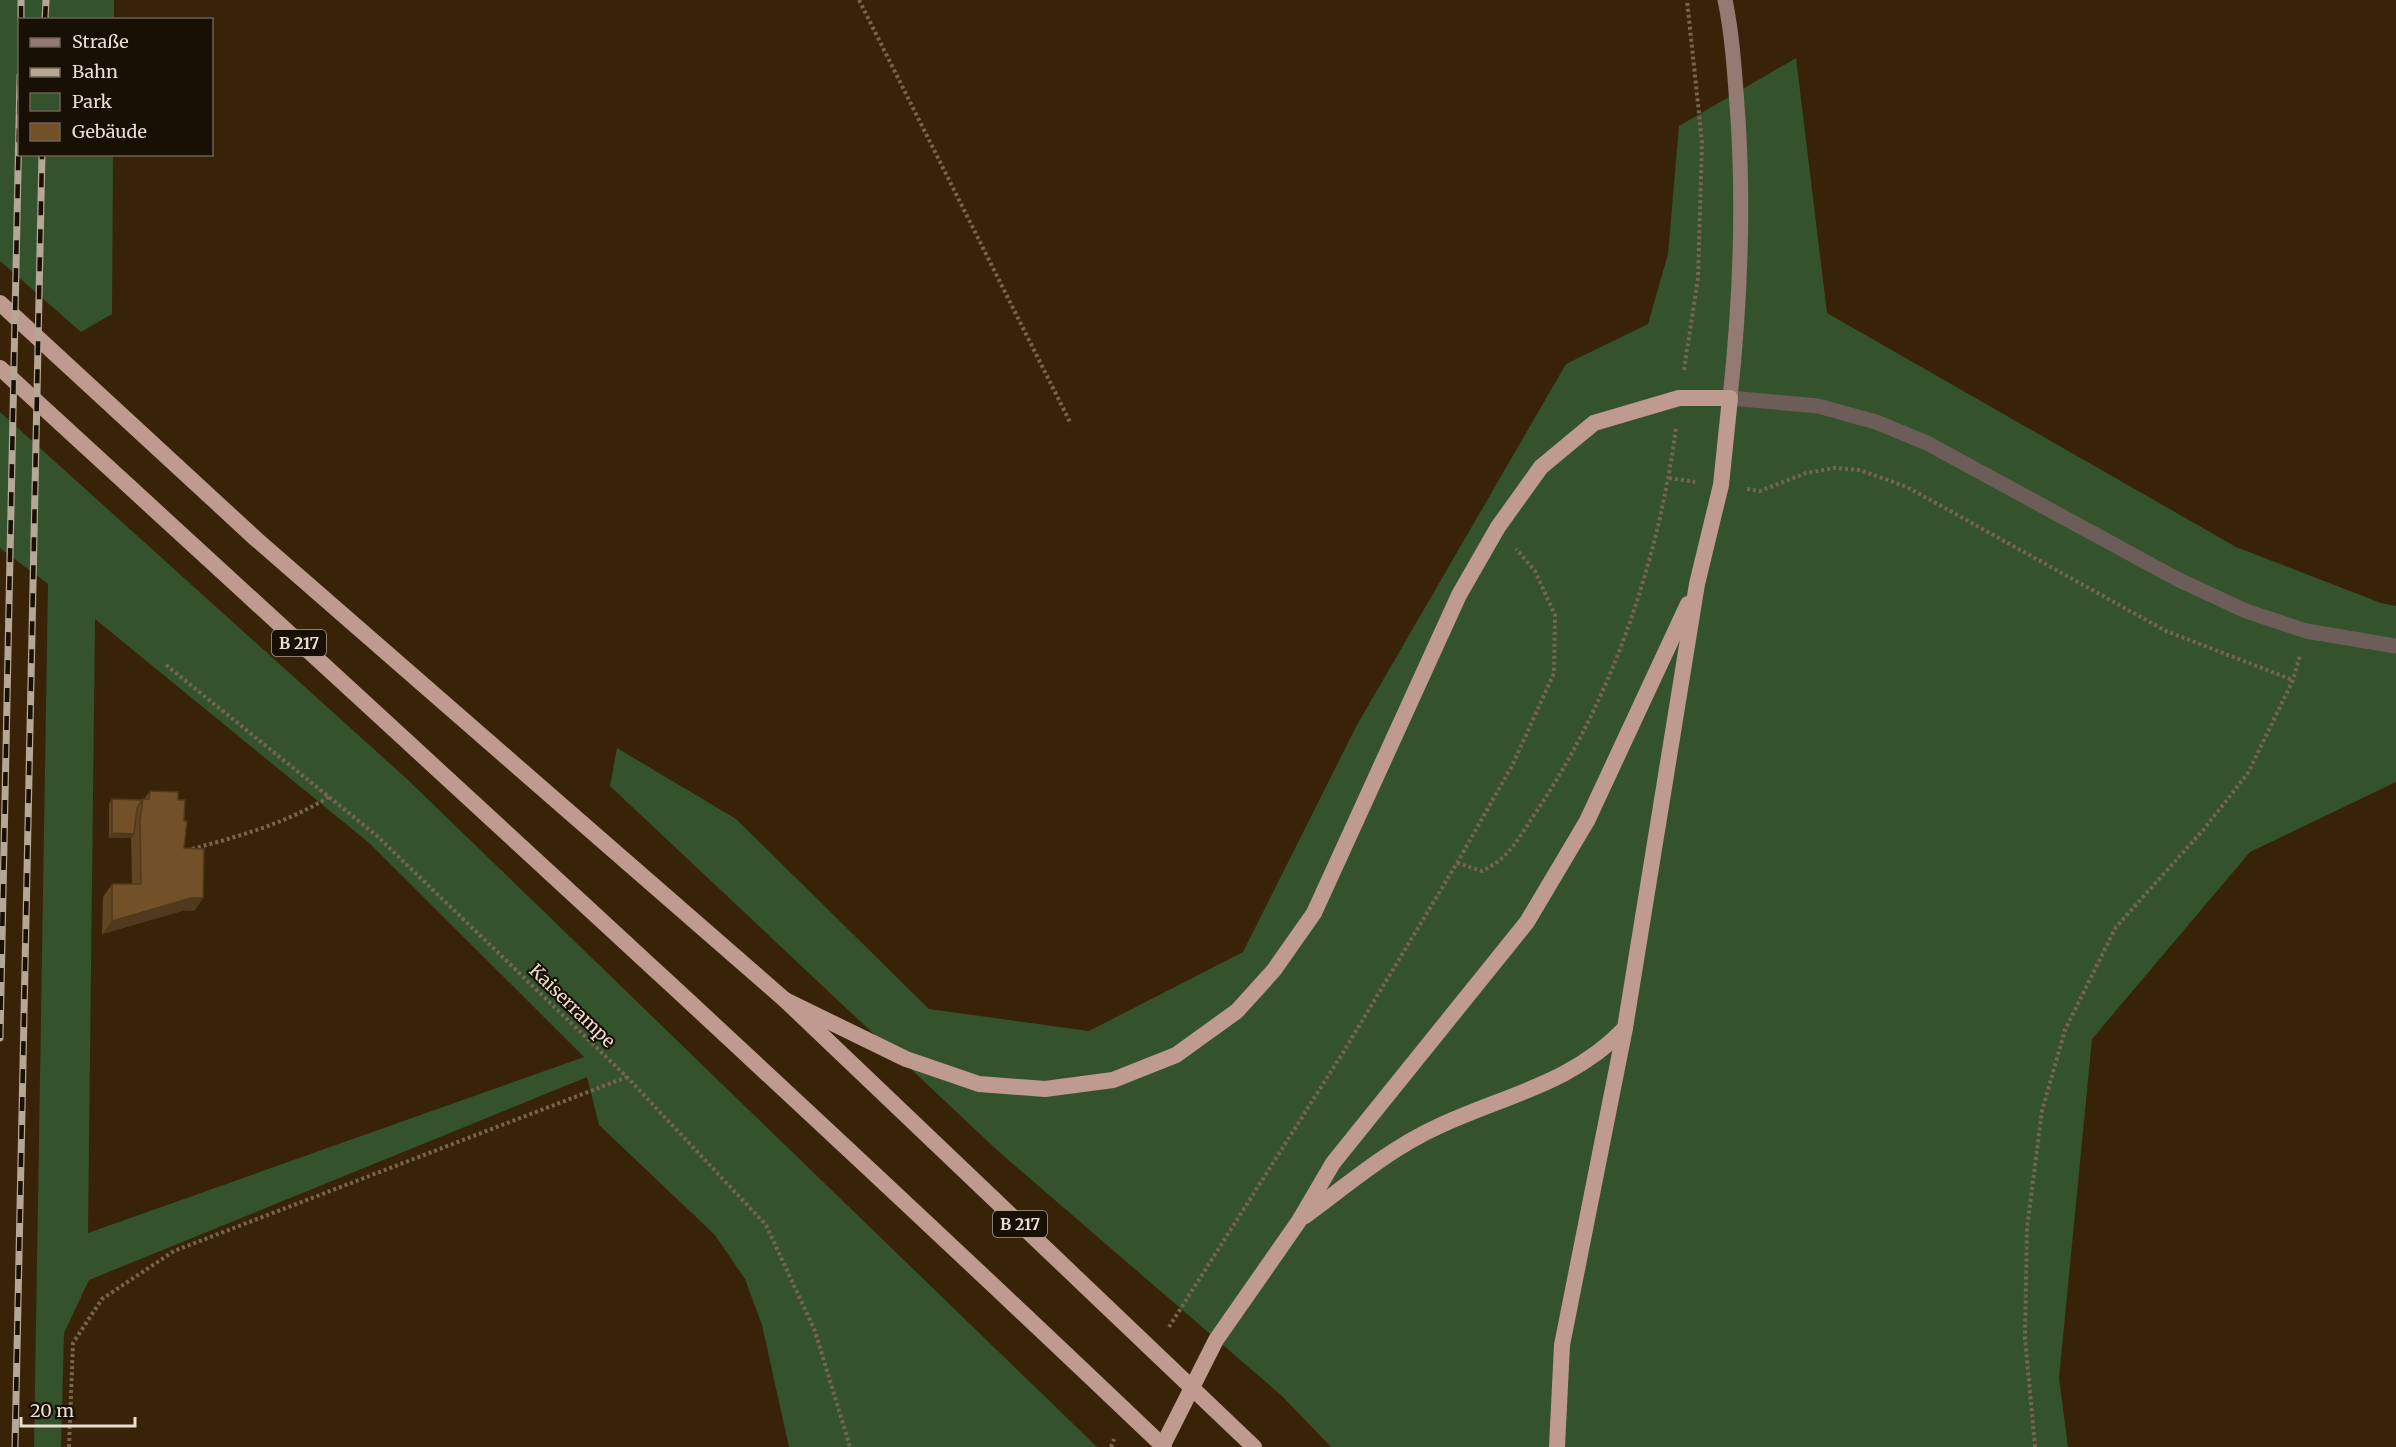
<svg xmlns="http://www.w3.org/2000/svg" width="2396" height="1447" viewBox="0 0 2396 1447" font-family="Merriweather,serif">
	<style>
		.green { fill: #34522c; fill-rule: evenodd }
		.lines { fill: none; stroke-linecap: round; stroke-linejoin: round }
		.path { stroke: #77654f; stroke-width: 4; stroke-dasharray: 3 3; stroke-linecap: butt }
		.tertiary { stroke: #6c5d58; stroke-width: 15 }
		.secondary { stroke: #937a72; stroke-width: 15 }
		.trunk { stroke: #be9a8f; stroke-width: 16 }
		.rail-casing { stroke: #b6a694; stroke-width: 7 }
		.rail { stroke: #180f05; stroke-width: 4.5; stroke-dasharray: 14; stroke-linecap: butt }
		.wall { fill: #624622 }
		.shaded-wall { fill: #50391c }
		.building { fill: #725128; stroke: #50391c; stroke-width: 1.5 }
		.labels { text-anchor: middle; stroke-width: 4.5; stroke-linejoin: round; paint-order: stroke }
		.shield { fill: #180f05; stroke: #ac9f92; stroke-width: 1.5 }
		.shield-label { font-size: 16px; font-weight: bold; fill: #ebddcf }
		.street-label { font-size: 18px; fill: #ebddcf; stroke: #180f05 }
	</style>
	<rect width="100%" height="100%" fill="#382309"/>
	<g class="green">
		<path d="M0 0H114V19L20 20V154L113 155 112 314 81 332 0 261Z"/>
		<path d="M1796 58 1827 313 2236 547 2381 603 2396 606V782L2250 852 2092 1039 2059 1378 2068 1447H1331L1282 1396 998 1151 610 786 617 748 736 819 929 1009 1089 1031 1243 952 1357 725 1566 364 1648 324 1668 254 1679 126Z"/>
		<path d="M0 412 408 780 1097 1447H789L762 1325 745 1279 715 1235 599 1125 587 1077 89 1280 64 1333 61 1447H34L48 584 0 548ZM95 619 368 842 584 1057 88 1233Z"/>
	</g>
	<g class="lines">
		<g class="path">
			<path d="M859 0 1071 424"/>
			<path d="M1684 370 1698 278 1702 142 1687 0"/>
			<path d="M1669 478 1695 482"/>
			<path d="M1747 489 1760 491 1806 473 1835 468 1860 470 1907 487 2166 631 2293 680"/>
			<path d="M166 665 376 835 627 1077 766 1225 815 1331 850 1447"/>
			<path d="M192 849C243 835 284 824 329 797"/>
			<path d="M1457 863 1482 871C1510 858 1519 837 1536 812 1612 699 1658 563 1676 428"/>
			<path d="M1169 1327 1344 1051 1457 863 1513 764 1554 673 1555 615 1535 571 1516 549"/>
			<path d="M69 1447 73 1343 102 1299 174 1251 627 1077"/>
			<path d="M1111 1447 1114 1439"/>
			<path d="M2035 1447 2025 1338 2027 1228 2042 1111 2065 1030 2116 927 2204 829 2248 773 2293 680 2300 655"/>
		</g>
		<path class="tertiary" d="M1730 398 1818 406 1876 422 1927 443 2177 579 2246 611 2306 631 2396 646"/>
		<path class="secondary" d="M1725 0C1733 38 1735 79 1738 119 1744 213 1740 305 1730 398"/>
		<g class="trunk">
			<path d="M0 303 256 539 785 1000 1254 1447"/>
			<path d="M0 368C390 726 781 1082 1164 1447"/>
			<path d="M785 1000 906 1059 979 1084 1045 1089 1113 1080 1176 1055 1237 1011 1274 970 1314 913 1459 595 1498 527 1541 467 1594 423 1679 398H1730L1721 485 1697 584 1625 1028 1562 1345 1557 1447"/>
			<path d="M1305 1216C1347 1185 1389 1149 1437 1127 1505 1095 1572 1084 1625 1028"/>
			<path d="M1162 1447 1216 1340 1299 1221 1333 1163 1527 922 1587 821 1688 604"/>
		</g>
		<defs>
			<g id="rail">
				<path d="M21 20V0"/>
				<path d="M45 20 46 0"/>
				<path d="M0 1038 20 76"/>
				<path d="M15 1447 42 154"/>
			</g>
		</defs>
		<use href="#rail" class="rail-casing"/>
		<use href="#rail" class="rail"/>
	</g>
	<path class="wall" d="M150 791 178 800 184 848 203 898 194 911H182L102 934 103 897 112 884H132L131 838H109V804L112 799 142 800 144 799Z"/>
	<g class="shaded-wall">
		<path d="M112 833 134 834 131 838H109Z"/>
		<path d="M191 898H203L194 911H182L102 934 112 921Z"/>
	</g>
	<g class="building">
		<path d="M150 791 178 792V800H185L184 821H187L184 848 204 849 203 898H191L112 921V884H141L140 820 143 799H149Z"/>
		<path d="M112 799 142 800 137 808 134 834 112 833Z"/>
	</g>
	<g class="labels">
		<g class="shield">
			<rect x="272" y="630" width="54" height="26" rx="4.5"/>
			<rect x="993" y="1211" width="54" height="26" rx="4.5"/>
		</g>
		<g class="shield-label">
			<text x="299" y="649">B 217</text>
			<text x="1020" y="1230">B 217</text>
		</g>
		<g class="street-label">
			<text transform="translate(572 1006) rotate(44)" y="6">Kaiserrampe</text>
		</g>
	</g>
	<rect x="18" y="18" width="195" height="138" fill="#180f05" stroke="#6c6156" stroke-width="1.5"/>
	<rect x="30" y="38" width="30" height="9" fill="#937a72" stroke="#6c6156" stroke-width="1.5"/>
	<text x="72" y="48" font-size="18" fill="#ebddcf">Straße</text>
	<rect x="30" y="68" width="30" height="9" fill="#b6a694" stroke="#6c6156" stroke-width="1.5"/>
	<text x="72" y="78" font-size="18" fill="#ebddcf">Bahn</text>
	<rect x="30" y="93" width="30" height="18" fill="#34522c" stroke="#6c6156" stroke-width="1.5"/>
	<text x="72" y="108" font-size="18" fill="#ebddcf">Park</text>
	<rect x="30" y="123" width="30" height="18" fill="#725128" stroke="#6c6156" stroke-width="1.5"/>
	<text x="72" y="138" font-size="18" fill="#ebddcf">Gebäude</text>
	<path d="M21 1417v9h114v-9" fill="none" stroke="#ebddcf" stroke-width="3"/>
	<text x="30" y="1417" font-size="18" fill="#ebddcf" stroke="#180f05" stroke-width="4.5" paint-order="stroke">20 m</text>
</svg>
